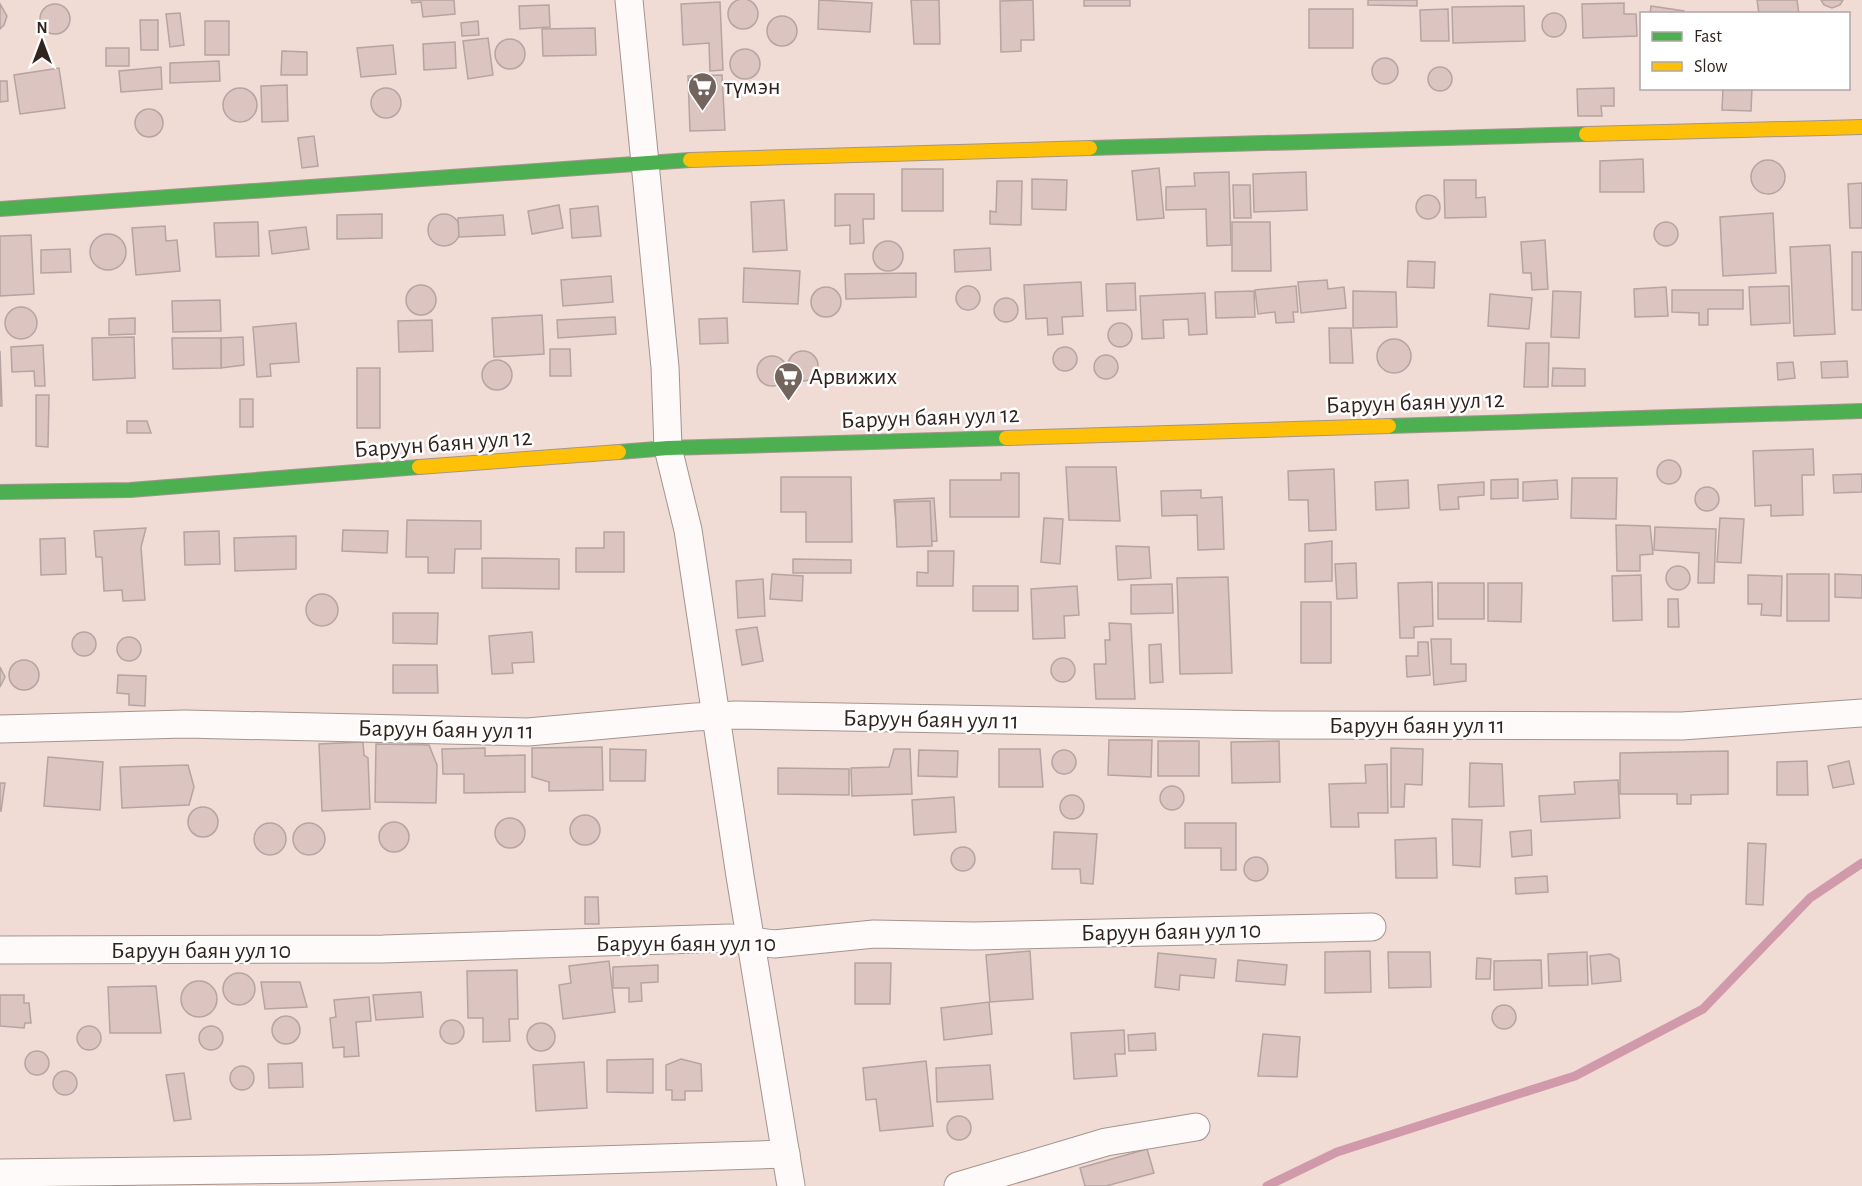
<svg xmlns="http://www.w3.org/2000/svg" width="1862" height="1186" viewBox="0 0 1862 1186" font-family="'Alegreya Sans',sans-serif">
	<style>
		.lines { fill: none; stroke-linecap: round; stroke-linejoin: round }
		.stream { stroke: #d19aab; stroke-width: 9 }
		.building { fill: #dcc4c1; stroke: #b5a4a1; stroke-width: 1.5 }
		.street-casing { stroke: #a4948e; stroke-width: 29 }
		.fast-casing { stroke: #a4948e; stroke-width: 16 }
		.slow-casing { stroke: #a4948e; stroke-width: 16 }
		.street { stroke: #fdfaf9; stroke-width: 27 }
		.fast { stroke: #4caf50; stroke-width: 14 }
		.slow { stroke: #ffc107; stroke-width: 14 }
		.labels { text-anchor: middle; stroke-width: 5; stroke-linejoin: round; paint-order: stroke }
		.poi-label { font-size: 24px; fill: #31231e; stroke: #fff; text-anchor: start }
		.street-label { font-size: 24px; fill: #31231e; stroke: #fff }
	</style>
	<rect width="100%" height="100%" fill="#f0dcd4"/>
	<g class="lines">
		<path class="stream" d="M1267 1186 1337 1152 1575 1076 1703 1009 1810 898 1862 863"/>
	</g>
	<g class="building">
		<circle cx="743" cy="14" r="15"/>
		<path d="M411 0H454L455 14 423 17 421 2 412 3Z"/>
		<path d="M819 0 872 3 870 32 818 29Z"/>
		<path d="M911 0H939L940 44H914Z"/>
		<path d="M1033 0 1034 40H1021V51L1001 52 1000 1Z"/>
		<rect x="1084" y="0" width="46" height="6"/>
		<path d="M1368 0H1417V6L1368 5Z"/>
		<path d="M1757 0H1797L1799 14H1759Z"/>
		<path d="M1821 0H1843L1840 5 1832 8 1824 5Z"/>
		<path d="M720 2 723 70 710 71 709 43 683 45 681 4Z"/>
		<path d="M1624 3V14H1636L1637 36 1583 38 1582 4Z"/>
		<circle cx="55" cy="19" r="15"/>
		<path d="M0 4 7 16 4 25 0 29Z"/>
		<path d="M549 5 550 27 520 29 519 6Z"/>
		<path d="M1524 6 1525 41 1453 43 1452 7Z"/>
		<path d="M1651 6 1684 11V14H1650Z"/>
		<rect x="1309" y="9" width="44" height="39"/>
		<path d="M1448 9 1449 41H1421L1420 10Z"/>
		<path d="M180 13 184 45 170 47 166 14Z"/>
		<circle cx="1554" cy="25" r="12"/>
		<circle cx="782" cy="31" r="15"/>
		<path d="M140 20H158V50H141Z"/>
		<rect x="205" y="21" width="24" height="34"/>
		<path d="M478 21 479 35 462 36 461 23Z"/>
		<path d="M595 28 596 55 543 56 542 29Z"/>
		<path d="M488 38 493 75 468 79 463 41Z"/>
		<circle cx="510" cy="54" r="15"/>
		<path d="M455 42 456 68 424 70 423 44Z"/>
		<path d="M393 45 396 74 361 77 357 48Z"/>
		<rect x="106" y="48" width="23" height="18"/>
		<circle cx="745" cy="64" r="15"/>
		<path d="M282 51 307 52V75H281Z"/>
		<circle cx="1385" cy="71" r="13"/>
		<path d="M219 61 220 81 170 83V63Z"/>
		<path d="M161 67 162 89 121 92 119 71Z"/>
		<circle cx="1440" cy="79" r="12"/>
		<path d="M59 68 65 108 20 114 14 75Z"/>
		<path d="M722 75 725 130 690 131 688 76Z"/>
		<path d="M0 81H7L8 101 0 102Z"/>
		<path d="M287 85 288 121 262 122 261 86Z"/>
		<circle cx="386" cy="103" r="15"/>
		<path d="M1614 88V106H1601L1602 116H1578L1577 89Z"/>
		<path d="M1723 88H1752L1751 111 1722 110Z"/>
		<circle cx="240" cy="105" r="17"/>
		<circle cx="149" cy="123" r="14"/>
		<path d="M314 136 318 166 302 168 298 138Z"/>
		<path d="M1643 159 1644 192H1600V161Z"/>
		<circle cx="1768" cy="177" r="17"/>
		<path d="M1159 168 1164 218 1137 220 1132 171Z"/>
		<rect x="902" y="169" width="41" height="42"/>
		<path d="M1229 172 1231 245 1207 246 1206 209 1166 210V187L1195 186 1194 173Z"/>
		<path d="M1306 172 1307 210 1254 212 1253 174Z"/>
		<path d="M1032 179 1067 180 1066 210 1032 209Z"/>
		<path d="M1444 180H1476V198L1485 197 1486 217 1445 218Z"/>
		<path d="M997 181H1022L1021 225 990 224V211L996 212Z"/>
		<path d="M1862 183V228H1850L1848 184Z"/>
		<path d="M1233 185H1250L1251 218H1234Z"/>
		<path d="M835 194H874V219H863L864 243 850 244V225L835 226Z"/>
		<circle cx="1428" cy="207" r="12"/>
		<path d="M784 200 787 250 753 252 751 202Z"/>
		<path d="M559 205 563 228 532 234 528 211Z"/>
		<path d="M598 206 601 236 572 238 570 209Z"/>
		<path d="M1773 213 1776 273 1723 276 1720 217Z"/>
		<path d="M382 214V238L337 239V215Z"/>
		<circle cx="444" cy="230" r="16"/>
		<path d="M503 215 505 235 459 237 458 218Z"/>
		<path d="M258 222 259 256 216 257 214 223Z"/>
		<path d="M1232 222H1270L1271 271H1232Z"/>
		<circle cx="1666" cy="234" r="12"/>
		<path d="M165 226 166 241 177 240 180 271 136 275 132 228Z"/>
		<path d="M306 227 309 249 272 254 269 231Z"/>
		<circle cx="108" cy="252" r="18"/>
		<path d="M31 235 34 294 0 296V236Z"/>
		<path d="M1545 240 1548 289 1532 290 1531 273H1523L1521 242Z"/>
		<circle cx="888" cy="256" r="15"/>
		<path d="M1830 245 1835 334 1794 336 1790 247Z"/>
		<path d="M990 248 991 270 955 272 954 250Z"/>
		<path d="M70 249 71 272 41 273V250Z"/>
		<rect x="1852" y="252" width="10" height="58"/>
		<path d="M1408 261 1435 262 1434 288 1407 287Z"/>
		<path d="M744 268 800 271 798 304 743 302Z"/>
		<path d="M916 273V297L846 299 845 274Z"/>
		<path d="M611 276 613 302 563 306 561 280Z"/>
		<path d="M1327 280 1328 289 1344 287 1346 308 1301 313 1298 282Z"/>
		<path d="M1081 282 1083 316 1062 317 1063 334 1048 335 1047 318 1026 319 1024 285Z"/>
		<path d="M1135 283 1136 310 1107 311 1106 284Z"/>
		<circle cx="421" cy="300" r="15"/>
		<path d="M1296 286 1298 312H1293L1294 322 1276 323 1275 312 1258 314 1255 290Z"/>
		<path d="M1789 286 1790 323 1751 325 1749 287Z"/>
		<circle cx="968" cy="298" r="12"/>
		<circle cx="826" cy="302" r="15"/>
		<path d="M1666 287 1668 316 1635 317 1634 289Z"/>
		<path d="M1672 290H1743V309H1708V325H1699V313L1672 312Z"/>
		<path d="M1254 291 1255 317 1216 318 1215 292Z"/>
		<path d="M1353 291 1396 292 1397 327 1353 328Z"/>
		<path d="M1553 291 1581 292 1579 338 1551 337Z"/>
		<path d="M1205 293 1207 334 1189 335 1188 319 1163 320 1164 338 1142 339 1140 296Z"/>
		<path d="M1490 294 1532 298 1529 329 1488 326Z"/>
		<circle cx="1006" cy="310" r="12"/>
		<path d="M220 300 221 331 173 332 172 301Z"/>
		<circle cx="21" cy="323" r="16"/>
		<path d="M542 315 544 354 494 357 492 318Z"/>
		<path d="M615 317 616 334 558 338 557 320Z"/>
		<path d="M135 318V334L109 335V319Z"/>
		<path d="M727 318 728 343 700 344 699 319Z"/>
		<path d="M432 320 433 351 399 352 398 321Z"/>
		<path d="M296 323 299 362 270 364 271 376 257 377 253 327Z"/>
		<circle cx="1120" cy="335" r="12"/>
		<path d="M1329 328H1351L1353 363H1330Z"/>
		<path d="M134 337 135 378 93 380 92 338Z"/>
		<path d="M243 337 244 365 221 368V338Z"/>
		<path d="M172 338H221V368L173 369Z"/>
		<circle cx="1394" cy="356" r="17"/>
		<path d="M1526 343H1549L1548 387H1524Z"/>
		<path d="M43 345 45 386H35L34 371 12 372 11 347Z"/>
		<circle cx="1065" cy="359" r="12"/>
		<path d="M550 349H570L571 376H550Z"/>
		<circle cx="803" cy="366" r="15"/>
		<path d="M0 351 2 406H0Z"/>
		<circle cx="1106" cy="367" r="12"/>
		<circle cx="772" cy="371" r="15"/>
		<circle cx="497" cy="375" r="15"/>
		<path d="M1847 361 1848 377 1822 378 1821 362Z"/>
		<path d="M1793 362 1795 378 1778 380 1777 363Z"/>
		<rect x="357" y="368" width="23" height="60"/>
		<path d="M1553 368 1585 369V386H1552Z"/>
		<path d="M36 395H49L48 447 36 446Z"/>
		<rect x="240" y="399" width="13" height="28"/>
		<path d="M127 421H147L151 433H127Z"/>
		<path d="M1813 449 1814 475H1802L1803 515 1771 516V505L1755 506 1753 451Z"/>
		<circle cx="1669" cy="472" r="12"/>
		<path d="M1066 467H1116L1120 521 1069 520Z"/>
		<path d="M1334 469 1336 530 1309 531 1308 500H1289L1288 471Z"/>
		<path d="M1001 473H1019V517H950V480H1001Z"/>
		<path d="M1862 474V492L1834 493 1833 475Z"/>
		<path d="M781 477H851L852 542H806V512H781Z"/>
		<path d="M1572 478H1617L1616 519 1571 518Z"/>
		<path d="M1518 479V498L1491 499V480Z"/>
		<path d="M1408 480 1409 508 1376 510 1375 482Z"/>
		<path d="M1557 480 1558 499 1523 501V482Z"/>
		<path d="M1484 482V495L1458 497 1459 509 1440 510 1438 485Z"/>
		<circle cx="1707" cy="499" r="12"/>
		<path d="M1201 490V498L1222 497 1224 549 1198 550 1197 515 1162 516 1161 491Z"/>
		<path d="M934 498 937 541 898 544 894 500Z"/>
		<path d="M930 501 932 546 897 547 895 502Z"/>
		<path d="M1044 518 1063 519 1060 564 1041 562Z"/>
		<path d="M1720 518 1744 519 1741 563 1717 562Z"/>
		<path d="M407 520 481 521V549H455L454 573H428V557H406Z"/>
		<path d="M1616 525 1650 526 1653 554 1640 555V571H1617Z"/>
		<path d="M1655 527 1716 529 1714 583H1698L1699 553 1654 550Z"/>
		<path d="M146 528 141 547 145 600 123 601 122 590 104 591 102 557H96L94 531Z"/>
		<path d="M343 530 388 531 387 553 342 551Z"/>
		<path d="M219 531 220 564 185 565 184 532Z"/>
		<path d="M604 532H624V572H576V548H604Z"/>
		<path d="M296 536V569L235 571 234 538Z"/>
		<path d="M65 538 66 574 41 575 40 539Z"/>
		<path d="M1332 541V581L1305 582V544Z"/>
		<path d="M1116 546 1149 547 1151 578 1118 580Z"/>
		<path d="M928 551H954L953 586H917V572L928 573Z"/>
		<path d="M482 558 559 559V589L482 588Z"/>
		<path d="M793 559 851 560V573H793Z"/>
		<path d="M1356 563 1357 598 1337 599 1335 564Z"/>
		<circle cx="1678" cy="578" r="12"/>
		<path d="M772 574 803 576 802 601 770 599Z"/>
		<rect x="1787" y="574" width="42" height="47"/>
		<path d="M1835 574 1862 575V598L1835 597Z"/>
		<path d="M1641 575 1642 620 1613 621 1612 576Z"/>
		<path d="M1748 575 1782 576 1781 616 1761 615 1762 604H1748Z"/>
		<path d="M1228 577 1232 673 1180 674 1177 578Z"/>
		<path d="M763 579 765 616 738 618 736 581Z"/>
		<path d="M1432 582 1433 626 1414 627V638H1400L1398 583Z"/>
		<rect x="1438" y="583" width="46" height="36"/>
		<path d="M1488 583H1522L1521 622 1488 621Z"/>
		<path d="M1172 584 1173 613 1131 614V585Z"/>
		<rect x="973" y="586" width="45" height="25"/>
		<path d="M1077 586 1079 615 1064 616 1065 638 1033 639 1031 589Z"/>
		<circle cx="322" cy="610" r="16"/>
		<path d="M1668 599H1678L1679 627H1668Z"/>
		<rect x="1301" y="602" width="30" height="61"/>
		<path d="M393 613H438L437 644 393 643Z"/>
		<path d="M1109 623 1131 624 1135 699H1096L1094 664H1106L1105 640H1110Z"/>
		<path d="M757 627 763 661 742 665 736 630Z"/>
		<circle cx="84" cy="644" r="12"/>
		<path d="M532 632 534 662 512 663 513 673 492 674 489 636Z"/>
		<circle cx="129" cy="649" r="12"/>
		<path d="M1431 639H1451V664H1466V681L1434 685Z"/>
		<path d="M1418 642H1428L1430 675 1407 677 1406 656H1418Z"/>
		<path d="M1161 644 1163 682 1150 683 1149 645Z"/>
		<circle cx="1063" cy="670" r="12"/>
		<circle cx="24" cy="675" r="15"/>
		<path d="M393 665H437L438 693H393Z"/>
		<path d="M0 667 5 677 0 687Z"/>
		<path d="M118 675 146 676 145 706 129 705V694L117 693Z"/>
		<path d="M1109 740H1152L1151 777 1108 775Z"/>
		<rect x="1158" y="741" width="41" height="35"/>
		<path d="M1279 741 1280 782 1232 783 1231 742Z"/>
		<path d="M363 742 364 755 368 758 370 809 322 811 319 744Z"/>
		<path d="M376 744 429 745 437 765 436 803 375 802Z"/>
		<path d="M602 747 603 790 549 791V782L532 777V748Z"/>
		<path d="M485 748V756L525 755V792L464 793V774H443L442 749Z"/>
		<path d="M1391 748 1423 749 1422 785 1405 784 1404 807H1391Z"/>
		<path d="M610 749 646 750 645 781H610Z"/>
		<path d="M894 749H910L912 794 852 796 851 768 889 767Z"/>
		<path d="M999 749H1040L1043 787H999Z"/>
		<path d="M919 750 958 751 957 777 918 776Z"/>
		<circle cx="1064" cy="762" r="12"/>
		<path d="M1728 751V794L1691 795V804H1677V794H1620V753Z"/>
		<path d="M48 757 103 762 100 810 44 806Z"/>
		<path d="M1807 761 1808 795H1777V762Z"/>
		<path d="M1849 761 1854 784 1833 788 1828 766Z"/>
		<path d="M1470 763 1502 764 1504 806 1469 807Z"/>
		<path d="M1387 764 1388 813H1358L1359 827H1331L1329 784 1366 783 1365 765Z"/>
		<path d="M188 765 194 787 189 805 122 808 120 767Z"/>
		<path d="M778 768 849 769V795L778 794Z"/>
		<path d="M1618 780 1620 818 1541 822 1539 796 1575 794 1574 782Z"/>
		<path d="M0 783H5L1 811H0Z"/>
		<circle cx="1172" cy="798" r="12"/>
		<circle cx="1072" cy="807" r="12"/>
		<path d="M954 797 956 832 914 835 912 800Z"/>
		<circle cx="203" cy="822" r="15"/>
		<circle cx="585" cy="830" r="15"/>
		<circle cx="510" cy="833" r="15"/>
		<path d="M1452 819 1482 820 1480 867 1453 865Z"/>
		<circle cx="394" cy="837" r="15"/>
		<path d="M1185 823H1236V870H1221V848H1185Z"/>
		<circle cx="309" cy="839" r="16"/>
		<circle cx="270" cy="839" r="16"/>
		<path d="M1531 830 1532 855 1512 857 1510 832Z"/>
		<path d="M1054 832 1097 834 1093 884 1081 883 1080 869H1052Z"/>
		<path d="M1436 838 1437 878H1396L1395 840Z"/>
		<path d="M1748 843 1766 844 1763 905 1746 904Z"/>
		<circle cx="963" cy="859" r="12"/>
		<circle cx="1256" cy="869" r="12"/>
		<path d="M1547 876 1548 892 1516 894 1515 878Z"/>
		<path d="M585 897H598L599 924H585Z"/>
		<path d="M1030 951 1033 999 990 1002 986 955Z"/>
		<path d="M1370 951 1371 992 1325 993V952Z"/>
		<path d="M1388 952H1430L1431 987 1389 988Z"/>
		<path d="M1587 952 1588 985 1549 986 1548 954Z"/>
		<path d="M1158 953 1216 959 1214 978 1180 975 1179 990 1155 987Z"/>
		<path d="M1610 954 1619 959 1621 981 1592 984 1590 956Z"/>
		<path d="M1477 958 1491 959 1490 979H1476Z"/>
		<path d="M1238 960 1287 965 1285 985 1236 981Z"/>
		<path d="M1541 960 1542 988 1494 990V961Z"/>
		<path d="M609 961 615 1012 563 1019 559 985 571 983 569 966Z"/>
		<path d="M855 963H891L890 1004H855Z"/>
		<path d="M658 965V982L641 983 642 1001 629 1002V988H613V967Z"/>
		<path d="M517 970 518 1019H509L510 1041 483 1042V1018H468L467 971Z"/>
		<circle cx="239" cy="989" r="16"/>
		<circle cx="199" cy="999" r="18"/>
		<path d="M261 982H300L307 1007 265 1009Z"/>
		<path d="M156 986 161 1033H110L108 987Z"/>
		<path d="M421 992 423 1017 376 1020 373 995Z"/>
		<path d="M0 995H24V1003H29L31 1023H25L24 1028 0 1026Z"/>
		<path d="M369 997 371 1021 356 1022 359 1056 344 1057V1047L333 1048 330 1018 336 1017 334 1000Z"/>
		<path d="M989 1002 992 1034 944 1040 941 1008Z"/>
		<circle cx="1504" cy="1017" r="12"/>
		<circle cx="286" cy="1030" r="14"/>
		<circle cx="452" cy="1032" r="12"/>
		<circle cx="541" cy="1037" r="14"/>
		<circle cx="89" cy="1038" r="12"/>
		<circle cx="211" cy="1038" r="12"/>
		<path d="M1124 1030 1125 1054H1115L1117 1076 1074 1079 1071 1033Z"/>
		<path d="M1155 1033 1156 1050 1129 1051 1128 1035Z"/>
		<path d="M1263 1034 1300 1037 1297 1077 1258 1076Z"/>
		<circle cx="37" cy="1063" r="12"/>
		<path d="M653 1059V1093L607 1092V1060Z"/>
		<path d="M681 1059 701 1064 702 1091H685V1100H672V1090H666V1065Z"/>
		<path d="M926 1061 933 1126 880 1131 876 1099 866 1100 863 1068Z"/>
		<path d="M584 1062 587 1108 536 1111 533 1065Z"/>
		<path d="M302 1063 303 1087 269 1088 268 1064Z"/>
		<path d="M990 1065 993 1099 937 1102 936 1068Z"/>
		<circle cx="242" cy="1078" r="12"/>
		<circle cx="65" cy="1083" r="12"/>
		<path d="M184 1073 191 1119 174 1121 166 1075Z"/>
		<circle cx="959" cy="1128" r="12"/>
		<path d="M1147 1149 1154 1173 1106 1186H1085L1080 1168Z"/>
	</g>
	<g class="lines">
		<defs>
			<g id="street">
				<path d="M629 0 665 367 668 448 688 530 740 876 791 1186"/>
				<path d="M0 729 185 724 528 732 695 717 736 715 1274 725 1682 726 1862 713"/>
				<path d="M0 950 383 949 730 938 774 944 874 934 974 936 1372 927"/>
				<path d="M0 1173 316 1169 786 1154"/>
				<path d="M958 1186 1106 1142 1196 1127"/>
			</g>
			<g id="fast">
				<path d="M1090 148 1586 134"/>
				<path d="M0 209 690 160"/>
				<path d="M1389 426 1862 411"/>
				<path d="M619 452 668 448 1006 438"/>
				<path d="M0 492 130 490 419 467"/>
			</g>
			<g id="slow">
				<path d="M1586 134 1862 127"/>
				<path d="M690 160 1090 148"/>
				<path d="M1006 438 1389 426"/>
				<path d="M419 467 619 452"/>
			</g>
		</defs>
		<use href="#street" class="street-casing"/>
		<use href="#fast" class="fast-casing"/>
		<use href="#slow" class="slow-casing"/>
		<use href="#street" class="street"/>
		<use href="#fast" class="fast"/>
		<use href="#slow" class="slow"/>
	</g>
	<defs>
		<symbol id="supermarket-pin" viewBox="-11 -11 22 30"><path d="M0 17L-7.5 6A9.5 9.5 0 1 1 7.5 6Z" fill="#74645e" stroke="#fff"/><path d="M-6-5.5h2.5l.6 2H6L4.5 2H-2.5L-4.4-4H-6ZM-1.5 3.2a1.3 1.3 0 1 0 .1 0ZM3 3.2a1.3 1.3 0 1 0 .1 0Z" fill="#fff"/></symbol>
	</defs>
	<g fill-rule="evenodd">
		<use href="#supermarket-pin" x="686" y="70" width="33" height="45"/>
		<use href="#supermarket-pin" x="772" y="360" width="33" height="45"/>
	</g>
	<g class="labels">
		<g class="poi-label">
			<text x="724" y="94">түмэн</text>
			<text x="809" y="384">Арвижих</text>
		</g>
		<g class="street-label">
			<text transform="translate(1415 402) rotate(-2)" y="8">Баруун баян уул 12</text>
			<text transform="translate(930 417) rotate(-2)" y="8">Баруун баян уул 12</text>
			<text transform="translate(443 443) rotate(-4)" y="8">Баруун баян уул 12</text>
			<text transform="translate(931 719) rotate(1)" y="8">Баруун баян уул 11</text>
			<text x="1417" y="733">Баруун баян уул 11</text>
			<text transform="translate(446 729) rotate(1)" y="8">Баруун баян уул 11</text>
			<text transform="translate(1171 931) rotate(-1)" y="8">Баруун баян уул 10</text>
			<text x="686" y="951">Баруун баян уул 10</text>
			<text x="201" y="958">Баруун баян уул 10</text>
		</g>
	</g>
	<rect x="1640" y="12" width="210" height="78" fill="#ffffff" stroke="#ada7a5" stroke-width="1.5"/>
	<rect x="1652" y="32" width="30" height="9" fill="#4caf50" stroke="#ada7a5" stroke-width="1.5"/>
	<text x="1694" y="42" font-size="18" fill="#31231e">Fast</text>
	<rect x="1652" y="62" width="30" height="9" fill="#ffc107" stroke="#ada7a5" stroke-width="1.5"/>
	<text x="1694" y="72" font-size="18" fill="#31231e">Slow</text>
	<g transform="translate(42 42)" stroke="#ffffff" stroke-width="4.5" paint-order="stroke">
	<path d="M0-4.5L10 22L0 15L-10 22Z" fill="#31231e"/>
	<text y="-9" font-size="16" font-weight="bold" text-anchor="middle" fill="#31231e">N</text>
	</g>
</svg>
